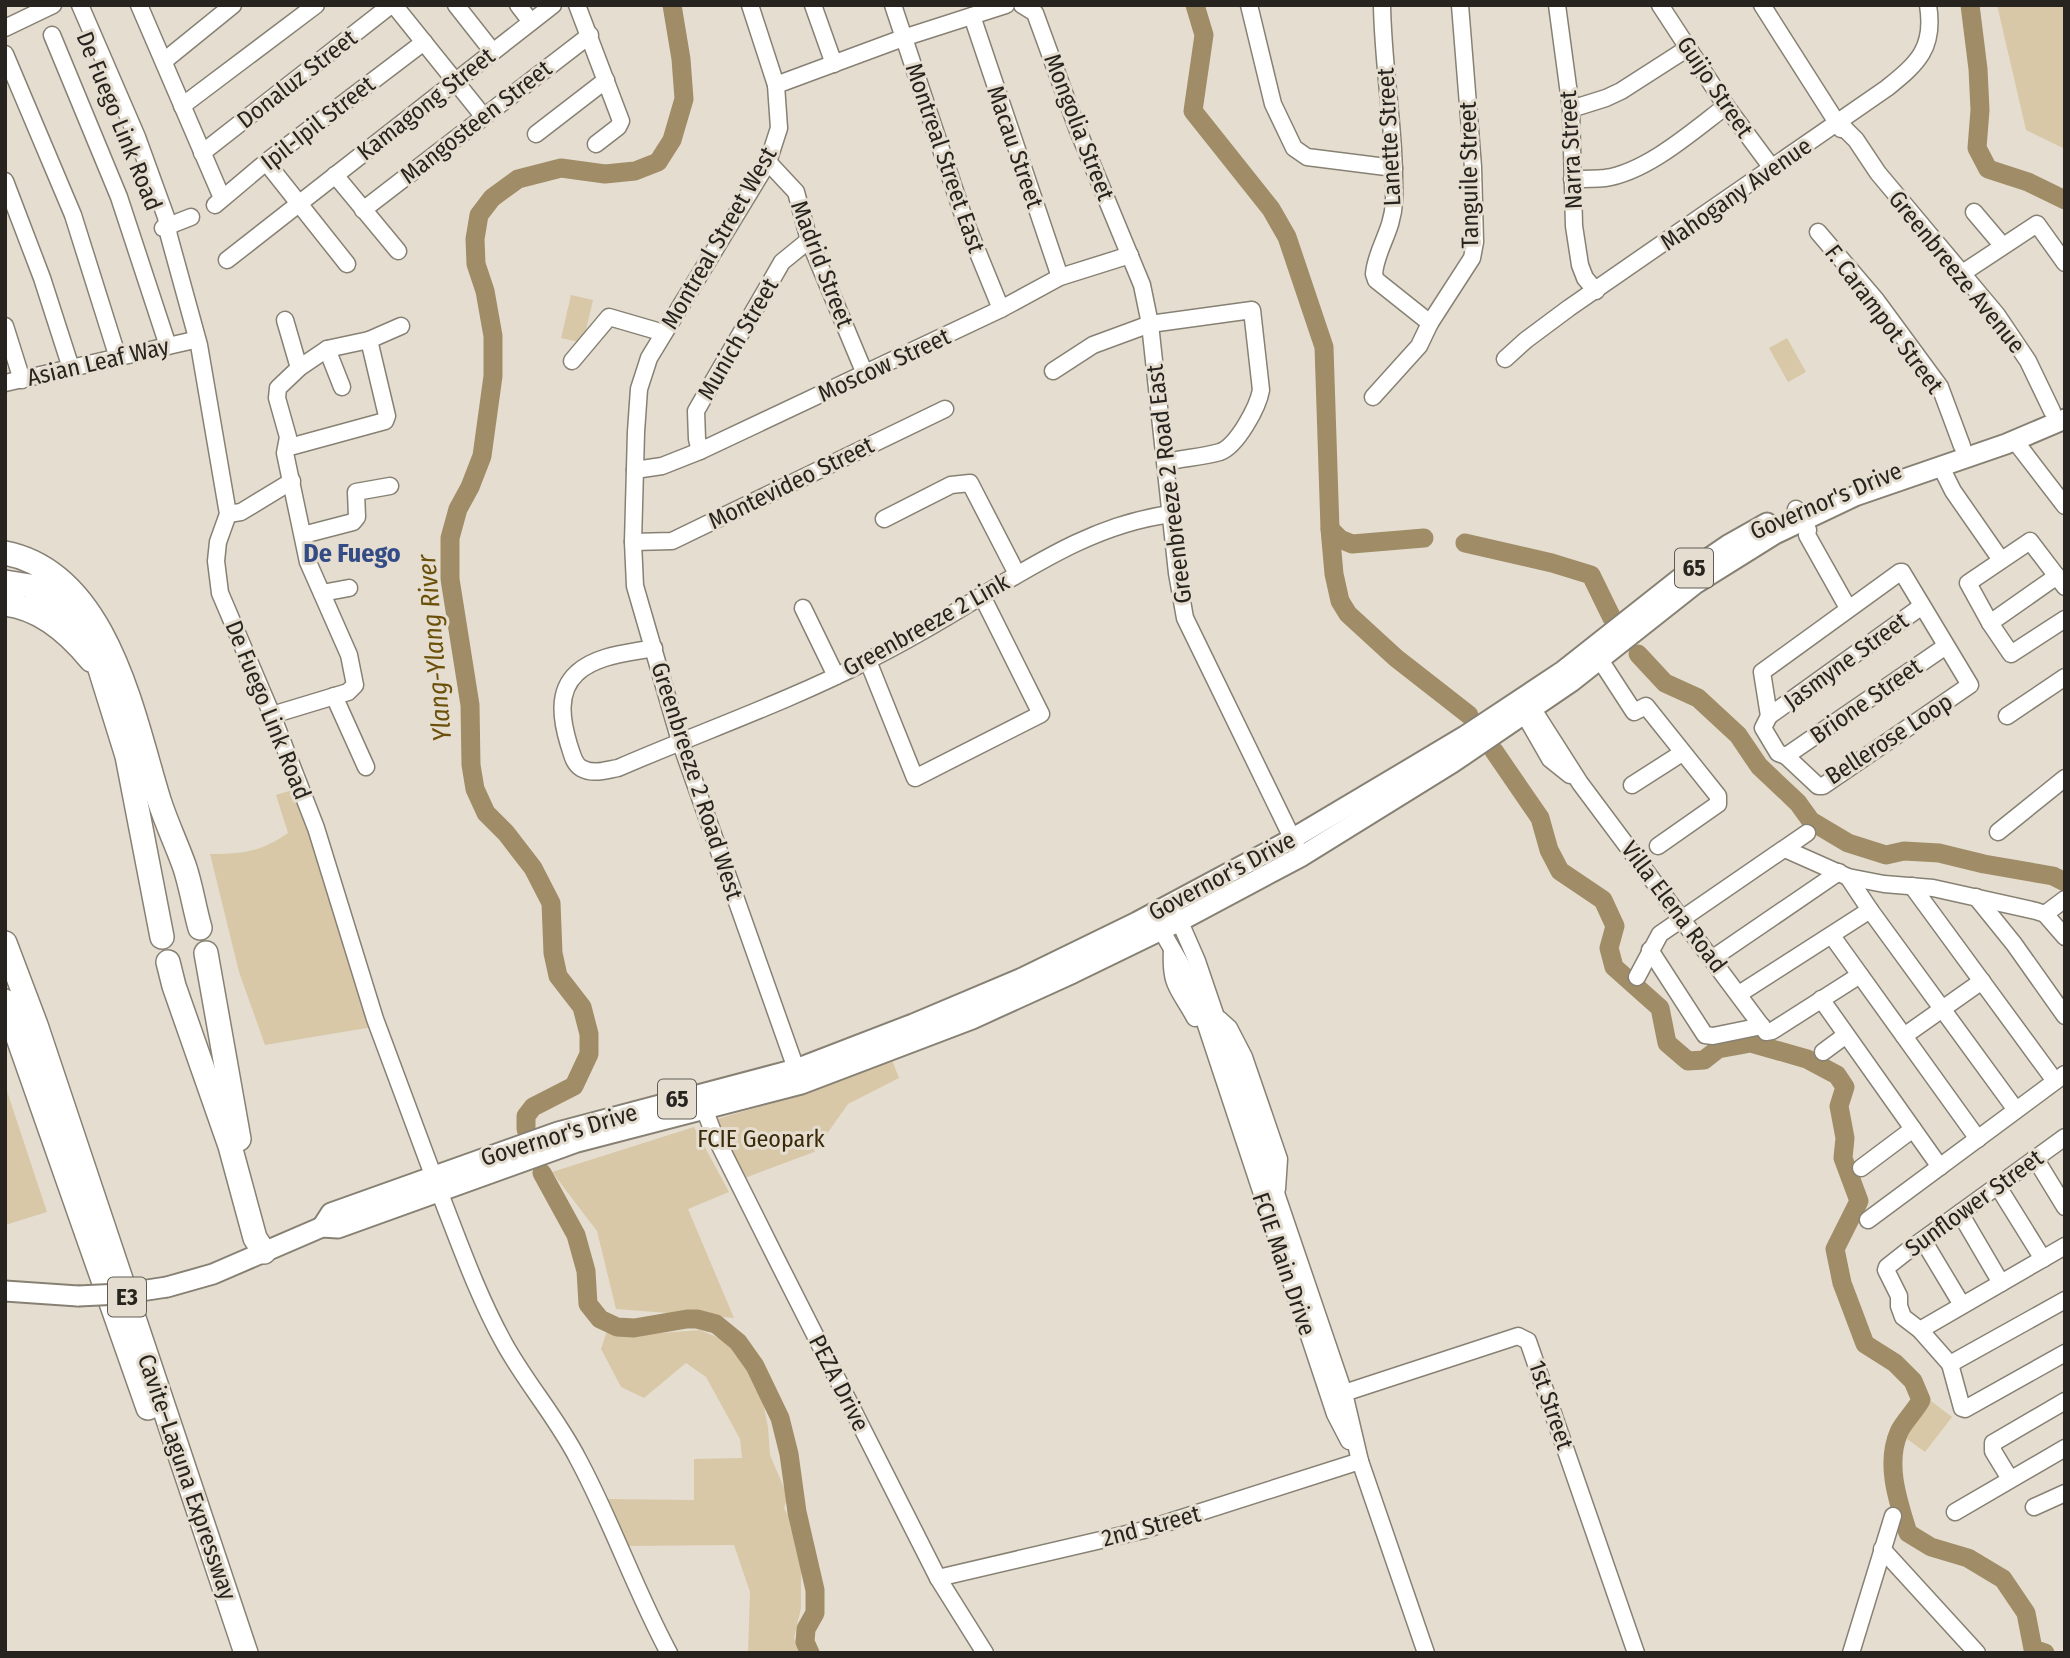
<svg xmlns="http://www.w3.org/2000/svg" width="2070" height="1658" viewBox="0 0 2070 1658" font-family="'Fira Sans Condensed',sans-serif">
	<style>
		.green { fill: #d8c8a8 }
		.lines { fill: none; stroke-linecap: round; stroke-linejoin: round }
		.river { stroke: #a08d67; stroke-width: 19 }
		.minor-casing { stroke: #878174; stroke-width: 19 }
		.major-casing { stroke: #878174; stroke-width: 23 }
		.highway-casing { stroke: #878174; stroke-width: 26 }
		.minor { stroke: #fff; stroke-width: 16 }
		.major { stroke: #fff; stroke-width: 19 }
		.highway { stroke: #fff; stroke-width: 23 }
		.major-bridge-casing { stroke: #878174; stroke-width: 23; stroke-linecap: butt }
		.major-bridge { stroke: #fff; stroke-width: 19 }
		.labels { text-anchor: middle; stroke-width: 6; stroke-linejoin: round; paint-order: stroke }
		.shield { fill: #e5ded0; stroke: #605c54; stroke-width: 2 }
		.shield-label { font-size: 23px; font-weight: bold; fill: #27241f }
		.street-label { font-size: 24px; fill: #27241f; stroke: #e5ded0 }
		.park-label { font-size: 24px; fill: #392b09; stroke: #e5ded0 }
		.neighbourhood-label { font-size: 26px; font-weight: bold; fill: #344c86; stroke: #e5ded0 }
		.water-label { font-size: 26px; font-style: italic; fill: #6b500a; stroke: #e5ded0 }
	</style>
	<rect width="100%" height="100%" fill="#e5ded0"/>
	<g class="green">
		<path d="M1997 5H2065V149L2026 130Z"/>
		<path d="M571 295 593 300 583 343 561 338Z"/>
		<path d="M1787 338 1806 372 1788 382 1769 348Z"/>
		<path d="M299 788 373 1027 265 1045 239 972 210 854C244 854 260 852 288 833L276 795Z"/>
		<path d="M892 1060 899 1078 848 1104 814 1152 745 1178 714 1120 805 1093Z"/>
		<path d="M5 1085 47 1212 5 1225Z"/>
		<path d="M694 1127 729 1192 688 1209 734 1318 616 1309 597 1231 552 1172Z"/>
		<path d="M700 1330 724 1340 753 1369 759 1383 768 1427 770 1455 788 1497 784 1508 801 1541V1608L794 1638 802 1653H748L750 1592 734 1545 628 1546 605 1499 694 1500V1459L742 1458 740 1439 706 1377 686 1363 644 1398 621 1387 601 1349 607 1331 635 1335Z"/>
		<path d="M1931 1401 1952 1417 1925 1452 1903 1436Z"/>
	</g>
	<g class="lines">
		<g class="river">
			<path d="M1195 5 1204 35 1193 111 1271 209 1287 237 1324 347 1330 529 1334 574 1340 601 1348 614 1396 658 1469 715"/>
			<path d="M1970 5 1978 69 1980 110 1977 148 1988 169 2028 182 2065 200"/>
			<path d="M1330 529 1340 539 1352 544 1424 538"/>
			<path d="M1465 543 1552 563 1591 575 1612 618"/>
			<path d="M1638 654 1665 683 1698 698 1738 735 1759 766 1798 803 1811 821 1848 843 1886 855 1904 851 1939 853 1984 864 2053 876 2065 882"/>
			<path d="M1494 751 1540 818 1549 850 1560 871 1603 900 1615 926 1609 948 1614 967 1660 1008 1667 1043 1688 1061 1704 1060 1718 1049 1751 1043 1807 1059 1837 1075 1845 1087 1839 1106 1845 1138 1843 1158 1859 1201 1835 1249 1842 1283 1865 1344 1895 1363 1913 1381 1921 1400C1915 1411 1903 1423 1899 1432 1885 1464 1898 1501 1908 1533L1931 1547 1968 1558 2003 1579 2026 1613 2033 1649 2045 1653"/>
			<path d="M526 1129V1116L533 1107 574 1086 589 1054V1034L582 1007 558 976 553 953 551 903 533 868 506 833 486 813 475 789 471 765 470 705 450 579V538L458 509 470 487 482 456 493 376V336L485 291 476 264 475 239 479 215 492 198 518 179 561 168 605 174 635 171 658 162 672 140 684 99 681 59 672 5"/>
			<path d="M542 1173 576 1235 586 1271 588 1304 600 1319 617 1327 634 1328 687 1319H697L716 1324 738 1342 755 1366 780 1418 789 1454 797 1512 815 1590V1613L806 1629 805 1642 810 1653"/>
		</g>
		<defs>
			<g id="minor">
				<path d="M80 5 137 137 166 217 169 236 199 345 228 514 218 542 216 561 220 593 272 715 316 828 375 1019 433 1175"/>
				<path d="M139 5 222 198"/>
				<path d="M394 5 484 117"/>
				<path d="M456 5 493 52"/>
				<path d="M518 5 531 22"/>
				<path d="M577 5 621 121 618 127 596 144"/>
				<path d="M750 5 776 85 779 128 768 162 649 358 639 389 636 432 633 542 635 586 680 741 800 1080"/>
				<path d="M813 5 834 64"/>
				<path d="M893 5 965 221 1001 309"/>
				<path d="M1022 5 1035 13 1077 128 1142 285 1150 324 1177 573 1185 618 1297 848"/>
				<path d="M1249 5 1273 104 1294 148 1307 157 1394 168"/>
				<path d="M1382 5C1383 71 1396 135 1394 201 1393 231 1376 249 1374 274L1376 280 1430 323"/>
				<path d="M1557 5 1571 109 1574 226 1580 265 1585 278 1596 291"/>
				<path d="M1660 5 1726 106 1772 168"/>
				<path d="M1762 5 1841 129"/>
				<path d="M972 16 1060 277"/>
				<path d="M5 28 53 5"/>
				<path d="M52 35 119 197 168 346"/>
				<path d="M5 54 73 215 118 358"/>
				<path d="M164 61 233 5"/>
				<path d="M776 85 903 38 1006 5"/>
				<path d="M182 106 316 5"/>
				<path d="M1571 109 1606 98 1621 91 1688 48"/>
				<path d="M1838 122 1856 140 1878 173 1997 315 2028 361 2052 411"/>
				<path d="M536 134 606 80"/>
				<path d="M202 153 391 5"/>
				<path d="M266 162 347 264"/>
				<path d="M768 162 796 192 809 240 865 374"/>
				<path d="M335 175 398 251"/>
				<path d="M1572 179C1583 179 1594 179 1605 178 1647 172 1693 131 1726 106"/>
				<path d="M5 181 42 278 71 368"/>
				<path d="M215 205 266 162 424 42"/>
				<path d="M363 210 590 35"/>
				<path d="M1974 212 2002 245"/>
				<path d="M163 228 191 217"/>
				<path d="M1818 232 1876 300 1940 387 1962 446"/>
				<path d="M227 260 553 5"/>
				<path d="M1961 274 2037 224 2065 263"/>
				<path d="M285 320 299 368"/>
				<path d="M5 326 22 380"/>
				<path d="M369 340 401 326"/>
				<path d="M327 349 342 387"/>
				<path d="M1505 359 1526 340 1569 308 1887 88C1918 63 1935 48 1928 5"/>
				<path d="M572 361 609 317 664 333"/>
				<path d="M1053 371 1093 345 1150 324 1252 310 1261 390C1258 407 1237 446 1220 452 1203 457 1183 458 1166 462"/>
				<path d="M5 383 190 341"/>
				<path d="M1373 397 1419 346 1430 323 1472 258 1475 242 1473 167 1460 5"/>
				<path d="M2015 441 2065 506"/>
				<path d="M700 451 697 439 696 411 782 262 809 240"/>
				<path d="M1941 467 1953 491 2001 560"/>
				<path d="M635 470 662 466 700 451 1001 309 1060 277 1130 255"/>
				<path d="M1796 509 1808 530 1807 535 1848 608"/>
				<path d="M228 514 241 512 292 481"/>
				<path d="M884 519 951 485 970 483 1017 574"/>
				<path d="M303 535 353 522 357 517 356 492 390 486"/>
				<path d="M633 542 672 541 945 409"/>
				<path d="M1900 572H1902L1970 685 1823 786H1818L1786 756 1778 753 1763 728 1769 716 1762 672Z"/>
				<path d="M2065 587 2030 541 1968 583 1990 623 2011 654 2065 619"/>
				<path d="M322 593 349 588"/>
				<path d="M803 608 836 676"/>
				<path d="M1990 623 2057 576"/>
				<path d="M654 648C629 653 596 655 577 673 556 692 562 722 569 745 572 753 573 763 581 768 593 775 606 770 618 768 701 732 787 702 867 661 907 641 946 618 983 595 1043 559 1101 523 1171 514"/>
				<path d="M1593 649 1634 712 1646 706 1718 796V804L1658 846"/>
				<path d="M868 661 915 778 1041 714 982 596"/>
				<path d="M334 696 366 767"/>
				<path d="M1524 705 1528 712 1536 714 1580 783 1766 1032 1772 1031 1860 975"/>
				<path d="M272 715 348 692 355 685 349 655 308 562 285 453 288 437 277 398 278 388 299 368 327 349 369 340 387 416 385 421 286 448"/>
				<path d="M1528 715 1527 719 1550 759 1570 775"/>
				<path d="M1769 716 1922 606"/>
				<path d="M2007 716 2065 677"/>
				<path d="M1786 756 1946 646"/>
				<path d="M1632 785 1682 753"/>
				<path d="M1998 832 2065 778"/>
				<path d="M1785 849 1848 877 1884 884 1933 888 2036 911 2045 914 2065 937"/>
				<path d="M1848 877 1870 910 2016 1110"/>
				<path d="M1912 886 2055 1081"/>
				<path d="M1976 897 2014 944 2065 1016"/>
				<path d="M1176 913 1197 961 1344 1393 1360 1461 1426 1653"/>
				<path d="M2045 914 2065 899"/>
				<path d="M1156 921 1182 966 1204 1019 1335 1414 1349 1441"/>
				<path d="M1832 936 1978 1139"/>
				<path d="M1172 950C1170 987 1179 988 1195 1018"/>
				<path d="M1650 950 1705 1035 1713 1036 1762 1026"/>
				<path d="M1713 958 1839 872"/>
				<path d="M1637 977 1660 934 1807 833"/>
				<path d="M1739 994 1870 910"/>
				<path d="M1821 999 1940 1167"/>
				<path d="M1219 1019 1229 1028 1244 1057 1279 1159 1277 1189"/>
				<path d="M1904 1036 1982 981"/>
				<path d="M1823 1052 1846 1035"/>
				<path d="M704 1108 713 1132 777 1260 938 1578 985 1653"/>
				<path d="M2065 1137 1906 1252 1887 1267 1886 1270 1899 1296V1306L1903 1317 1920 1330 1950 1364 1962 1408 1965 1409 2065 1353"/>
				<path d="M2035 1158 2065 1207"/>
				<path d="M1861 1168 1913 1129"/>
				<path d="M1997 1185 2043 1259"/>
				<path d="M439 1191C459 1242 477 1294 504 1343 526 1383 557 1418 578 1459 612 1522 635 1590 669 1653"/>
				<path d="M1960 1213 2001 1283"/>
				<path d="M1868 1220 2065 1074"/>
				<path d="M1923 1240 1962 1305"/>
				<path d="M1920 1330 2065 1246"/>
				<path d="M1950 1364 2065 1300"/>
				<path d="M1344 1393 1518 1336 1528 1341 1636 1653"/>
				<path d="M2010 1479 1993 1451V1443L2065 1401"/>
				<path d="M2034 1507 2065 1493"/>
				<path d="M1955 1512 2065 1448"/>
				<path d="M1882 1549 1977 1653"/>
				<path d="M938 1578 1144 1530 1360 1461"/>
				<path d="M1851 1653 1893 1516"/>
			</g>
			<g id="major">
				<path d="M322 1227 331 1213 558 1132 796 1069 913 1024 1022 978 1137 922 1292 839 1465 736 1563 671 1687 573 1728 545 1767 523"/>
				<path d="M167 1287 213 1274 322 1227 338 1228 577 1142 801 1084 972 1019 1073 973 1180 921 1302 856 1452 763 1571 682 1695 584 1775 534 1855 496 2006 444 2065 419"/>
				<path d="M5 1291 78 1296"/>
			</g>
			<g id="highway">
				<path d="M5 553C108 573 133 716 159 800 166 822 176 843 184 865 191 885 194 907 200 928"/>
				<path d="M5 582 30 586 59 603 79 623 94 650 127 756 162 937"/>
				<path d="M5 604C41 608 69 633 91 660"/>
				<path d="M5 943 36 1025 246 1653"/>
				<path d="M206 953 239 1139"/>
				<path d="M168 962 174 986 230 1146 255 1238 264 1252"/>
				<path d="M5 1001 148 1408"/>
			</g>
		</defs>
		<use href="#minor" class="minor-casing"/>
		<use href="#major" class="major-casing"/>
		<use href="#highway" class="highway-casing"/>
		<use href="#minor" class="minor"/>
		<use href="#major" class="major"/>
		<use href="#highway" class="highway"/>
		<defs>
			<path id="major-bridge" d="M78 1296 121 1294 167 1287"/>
		</defs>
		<use href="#major-bridge" class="major-bridge-casing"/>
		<use href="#major-bridge" class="major-bridge"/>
	</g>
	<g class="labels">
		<g class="shield">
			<rect x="1675" y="548.5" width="38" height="39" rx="5"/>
			<rect x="658" y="1079.5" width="38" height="39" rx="5"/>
			<rect x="108" y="1277.5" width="38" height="39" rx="5"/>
		</g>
		<g class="shield-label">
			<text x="1694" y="576">65</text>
			<text x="677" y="1107">65</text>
			<text x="127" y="1305">E3</text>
		</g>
		<g class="street-label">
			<text transform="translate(297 79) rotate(-38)" y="8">Donaluz Street</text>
			<text transform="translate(1715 87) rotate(56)" y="8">Guijo Street</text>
			<text transform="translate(426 104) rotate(-38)" y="8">Kamagong Street</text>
			<text transform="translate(119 121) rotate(68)" y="8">De Fuego Link Road</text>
			<text transform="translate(476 122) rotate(-38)" y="8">Mangosteen Street</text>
			<text transform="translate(318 123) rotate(-38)" y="8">Ipil-Ipil Street</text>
			<text transform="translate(1079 127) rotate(69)" y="8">Mongolia Street</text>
			<text transform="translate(1389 137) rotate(-93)" y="8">Lanette Street</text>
			<text transform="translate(1015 147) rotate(71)" y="8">Macau Street</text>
			<text transform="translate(1571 150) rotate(-93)" y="8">Narra Street</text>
			<text transform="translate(945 158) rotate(71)" y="8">Montreal Street East</text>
			<text transform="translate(1469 175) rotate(-91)" y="8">Tanguile Street</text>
			<text transform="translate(1736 194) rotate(-35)" y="8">Mahogany Avenue</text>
			<text transform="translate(719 238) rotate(-60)" y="8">Montreal Street West</text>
			<text transform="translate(822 264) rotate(69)" y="8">Madrid Street</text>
			<text transform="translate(1957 272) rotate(51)" y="8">Greenbreeze Avenue</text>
			<text transform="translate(1884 319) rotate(53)" y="8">F. Carampot Street</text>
			<text transform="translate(738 339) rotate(-60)" y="8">Munich Street</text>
			<text transform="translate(98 362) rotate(-13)" y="8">Asian Leaf Way</text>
			<text transform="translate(884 365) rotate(-25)" y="8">Moscow Street</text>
			<text transform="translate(791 483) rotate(-26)" y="8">Montevideo Street</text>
			<text transform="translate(1169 484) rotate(-97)" y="8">Greenbreeze 2 Road East</text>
			<text transform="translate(1826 501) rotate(-23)" y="8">Governor's Drive</text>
			<text transform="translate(926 625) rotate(-29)" y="8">Greenbreeze 2 Link</text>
			<text transform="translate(1846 661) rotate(-36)" y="8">Jasmyne Street</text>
			<text transform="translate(1866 701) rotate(-35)" y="8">Brione Street</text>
			<text transform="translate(268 710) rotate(68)" y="8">De Fuego Link Road</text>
			<text transform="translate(1889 739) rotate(-33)" y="8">Bellerose Loop</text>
			<text transform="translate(697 781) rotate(72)" y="8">Greenbreeze 2 Road West</text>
			<text transform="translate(1222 876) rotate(-28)" y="8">Governor's Drive</text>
			<text transform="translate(1674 907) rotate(53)" y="8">Villa Elena Road</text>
			<text transform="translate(559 1135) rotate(-17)" y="8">Governor's Drive</text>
			<text transform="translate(1974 1203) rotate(-36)" y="8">Sunflower Street</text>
			<text transform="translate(1284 1264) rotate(71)" y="8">FCIE Main Drive</text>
			<text transform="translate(839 1383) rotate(63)" y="8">PEZA Drive</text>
			<text transform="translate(1551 1405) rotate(71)" y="8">1st Street</text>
			<text transform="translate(187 1477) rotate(71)" y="8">Cavite–Laguna Expressway</text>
			<text transform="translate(1151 1526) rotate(-15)" y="8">2nd Street</text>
		</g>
		<g class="park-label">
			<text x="761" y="1147">FCIE Geopark</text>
		</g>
		<g class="neighbourhood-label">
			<text x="352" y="562">De Fuego</text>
		</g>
		<g class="water-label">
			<text transform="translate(434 648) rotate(-95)" y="9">Ylang-Ylang River</text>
		</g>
	</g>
	<rect width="2070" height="1658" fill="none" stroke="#27241f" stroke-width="14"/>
</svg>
